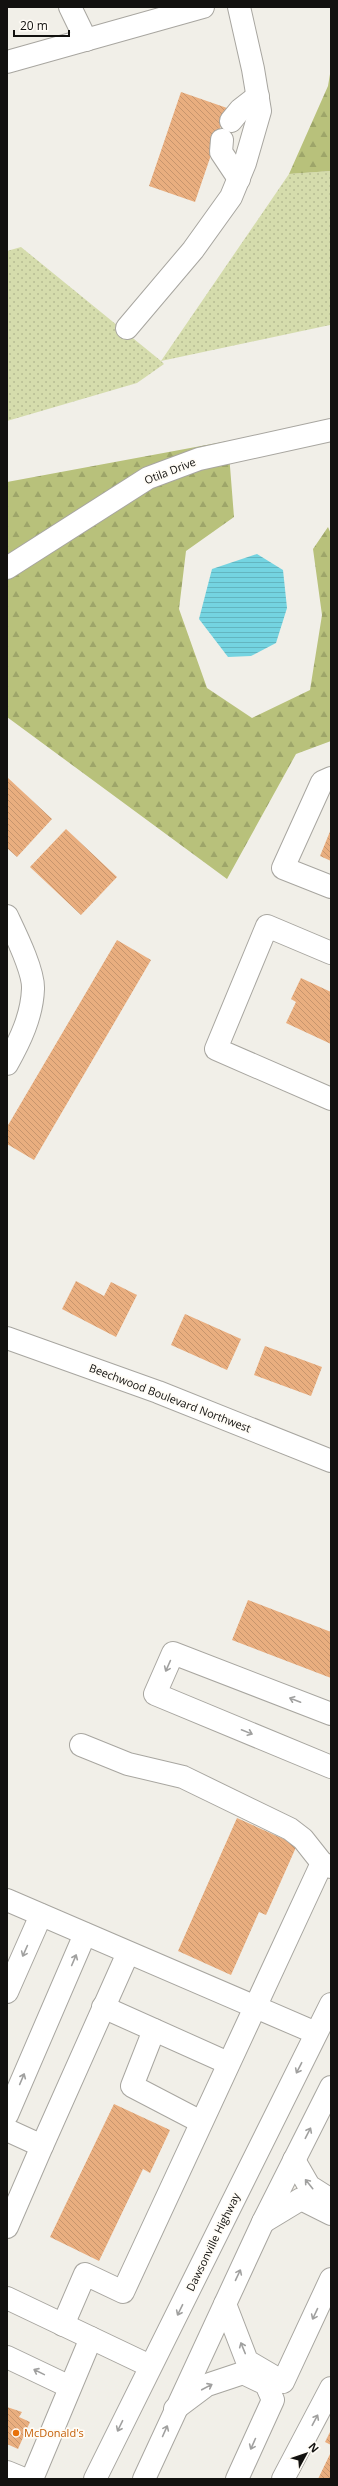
<svg xmlns="http://www.w3.org/2000/svg" width="338" height="2486" viewBox="0 0 338 2486" font-family="'Open Sans',sans-serif">
	<style>
		.grass { fill: url(#grass-dots) }
		.forest { fill: url(#forest-firs) }
		.water { fill: url(#water-rules) }
		.building { fill: url(#building-back-hatch) }
		.lines { fill: none; stroke-linecap: round; stroke-linejoin: round }
		.minor-casing { stroke: #a8a6a0; stroke-width: 24 }
		.major-casing { stroke: #a8a6a0; stroke-width: 24 }
		.minor { stroke: #fff; stroke-width: 22 }
		.major { stroke: #fff; stroke-width: 22 }
		.oneway { stroke: #a0a09f }
		.food-dot { fill: #e8710a; stroke: #fffcf6; stroke-width: 1.5 }
		.labels { text-anchor: middle; stroke-width: 3.5; stroke-linejoin: round; paint-order: stroke }
		.street-label { font-size: 11px; fill: #12110f; stroke: #fffcf6 }
		.food-label { font-size: 11px; fill: #c56008; stroke: #fffcf6; text-anchor: start }
	</style>
	<defs>
		<pattern id="grass-dots" width="8" height="8" patternUnits="userSpaceOnUse"><rect width="8" height="8" fill="#d5dcac"/><path d="M2 2h.1M6 6h.1" fill="none" stroke="#b6bc93" stroke-width="1.8" stroke-linecap="round"/></pattern>
		<pattern id="forest-firs" width="22" height="20" patternUnits="userSpaceOnUse"><rect width="22" height="20" fill="#b8c17b"/><path d="M5 1l3.5 6h-7zM16 11l3.5 6h-7z" fill="#9da569"/></pattern>
		<pattern id="water-rules" width="6" height="5" patternUnits="userSpaceOnUse"><rect width="6" height="5" fill="#74d4e1"/><path d="M0 2.5h6" fill="none" stroke="#63b5c0"/></pattern>
		<pattern id="building-back-hatch" width="6" height="6" patternUnits="userSpaceOnUse"><rect width="6" height="6" fill="#e9ae7f"/><path d="M-1 5l2 2M0 0l6 6M5-1l2 2" fill="none" stroke="#c7956d"/></pattern>
	</defs>
	<rect width="100%" height="100%" fill="#f1efe8"/>
	<path class="grass" d="M331 171 330 325 161 361 164 364 137 383 7 421V251L21 247 161 361 289 174Z"/>
	<g class="forest">
		<path d="M331 68V171L289 174 328 86Z"/>
		<path d="M228 441 234 517 186 551 179 609 207 688 252 718 310 690 322 615 313 549 328 527 331 534V741L296 754 227 879 7 717V482Z"/>
	</g>
	<path class="water" d="M257 554 283 570 287 608 276 643 251 656 228 657 199 619 212 569Z"/>
	<g class="building">
		<path d="M181 92 227 108 195 202 149 186Z"/>
		<path d="M7 777 52 819 17 857 7 848Z"/>
		<path d="M66 829 117 877 81 915 30 867Z"/>
		<path d="M331 829V861L320 856Z"/>
		<path d="M117 940 151 960 34 1160 7 1144V1127Z"/>
		<path d="M301 978 331 992V1044L286 1023 296 1002 291 999Z"/>
		<path d="M76 1281 104 1296 111 1282 137 1295 116 1337 62 1309Z"/>
		<path d="M185 1314 241 1339 227 1370 171 1345Z"/>
		<path d="M265 1346 322 1367 311 1396 254 1375Z"/>
		<path d="M248 1600 331 1632V1678L232 1640Z"/>
		<path d="M237 1818 297 1845 266 1915 259 1912 231 1975 178 1951Z"/>
		<path d="M114 2104 170 2130 150 2173 143 2169 99 2261 50 2237Z"/>
		<path d="M7 2407 22 2412 19 2417 30 2422 18 2449 7 2444Z"/>
		<path d="M331 2430V2445L325 2442Z"/>
		<path d="M331 2452V2479H318Z"/>
	</g>
	<g class="lines">
		<defs>
			<g id="minor">
				<path d="M70 7 86 40"/>
				<path d="M7 62 203 7"/>
				<path d="M231 121 240 110 258 96"/>
				<path d="M222 140 221 152 239 179"/>
				<path d="M127 328 193 250 231 197 245 163 260 111 253 69 239 7"/>
				<path d="M7 568 148 478 199 459 331 430"/>
				<path d="M331 778 322 782 283 868 331 887"/>
				<path d="M7 916C15 933 34 971 33 989 32 1016 20 1041 7 1064"/>
				<path d="M331 953 267 926 216 1049 331 1099"/>
				<path d="M7 1338 158 1392 331 1461"/>
				<path d="M331 1714 173 1653 155 1694 331 1767"/>
				<path d="M81 1745 128 1764 183 1777 290 1829 303 1839 322 1863"/>
				<path d="M7 1900 316 2033"/>
				<path d="M7 1992 41 1915"/>
				<path d="M103 2007 228 2063"/>
				<path d="M154 2030 132 2086 201 2122"/>
				<path d="M7 2115 85 1934"/>
				<path d="M7 2130 42 2146 128 1953"/>
				<path d="M294 2160 309 2186 331 2200"/>
				<path d="M263 2222 301 2199 331 2214"/>
				<path d="M7 2227 42 2146"/>
				<path d="M7 2298 150 2366"/>
				<path d="M225 2304 247 2361 283 2382 331 2279"/>
				<path d="M63 2325 85 2274 123 2292 322 1863 331 1867"/>
				<path d="M7 2357 70 2387"/>
				<path d="M175 2409 207 2385 243 2373 266 2384 273 2400 237 2479"/>
				<path d="M7 2472 24 2479"/>
				<path d="M32 2479 91 2338"/>
				<path d="M283 2479 331 2388"/>
			</g>
			<g id="major">
				<path d="M95 2479 331 2004"/>
				<path d="M144 2479 263 2222 331 2087"/>
			</g>
		</defs>
		<use href="#minor" class="minor-casing"/>
		<use href="#major" class="major-casing"/>
		<use href="#minor" class="minor"/>
		<use href="#major" class="major"/>
	</g>
	<defs><path id="oneway-shaft" d="M-6 0H5M1.5-3L5.5 0L1.5 3" fill="none" stroke-width="1.6" stroke-linecap="round" stroke-linejoin="round"/></defs>
	<g class="oneway">
		<use href="#oneway-shaft" transform="translate(168 1666) rotate(114)"/>
		<use href="#oneway-shaft" transform="translate(295 1700) rotate(-159)"/>
		<use href="#oneway-shaft" transform="translate(247 1732) rotate(22)"/>
		<use href="#oneway-shaft" transform="translate(25 1951) rotate(114)"/>
		<use href="#oneway-shaft" transform="translate(74 1960) rotate(-67)"/>
		<use href="#oneway-shaft" transform="translate(299 2068) rotate(117)"/>
		<use href="#oneway-shaft" transform="translate(22 2079) rotate(-67)"/>
		<use href="#oneway-shaft" transform="translate(308 2133) rotate(-63)"/>
		<use href="#oneway-shaft" transform="translate(309 2184) rotate(-129)"/>
		<use href="#oneway-shaft" transform="translate(238 2275) rotate(-65)"/>
		<use href="#oneway-shaft" transform="translate(180 2310) rotate(116)"/>
		<use href="#oneway-shaft" transform="translate(315 2314) rotate(115)"/>
		<use href="#oneway-shaft" transform="translate(243 2348) rotate(-112)"/>
		<use href="#oneway-shaft" transform="translate(39 2372) rotate(-154)"/>
		<use href="#oneway-shaft" transform="translate(207 2387) rotate(-28)"/>
		<use href="#oneway-shaft" transform="translate(315 2420) rotate(-62)"/>
		<use href="#oneway-shaft" transform="translate(120 2426) rotate(116)"/>
		<use href="#oneway-shaft" transform="translate(165 2431) rotate(-66)"/>
		<use href="#oneway-shaft" transform="translate(253 2444) rotate(114)"/>
	</g>
	<circle class="food-dot" cx="16" cy="2433" r="4"/>
	<g class="labels">
		<g class="street-label">
			<text transform="translate(170 471) rotate(-21)" y="4">Otila Drive</text>
			<text transform="translate(170 1398) rotate(21)" y="4">Beechwood Boulevard Northwest</text>
			<text transform="translate(213 2242) rotate(-64)" y="4">Dawsonville Highway</text>
		</g>
		<g class="food-label">
			<text x="24" y="2437">McDonald's</text>
		</g>
	</g>
	<rect width="338" height="2486" fill="none" stroke="#12110f" stroke-width="16"/>
	<g transform="translate(306 2454) rotate(50)" stroke="#fffcf6" stroke-width="3" paint-order="stroke">
	<path d="M0-3L7 15L0 10L-7 15Z" fill="#12110f"/>
	<text y="-6" font-size="11" font-weight="bold" text-anchor="middle" fill="#12110f">N</text>
	</g>
	<path d="M14 30v6h55v-6" fill="none" stroke="#12110f" stroke-width="2"/>
	<text x="20" y="30" font-size="12" fill="#12110f" stroke="#fffcf6" stroke-width="3" paint-order="stroke">20 m</text>
</svg>
